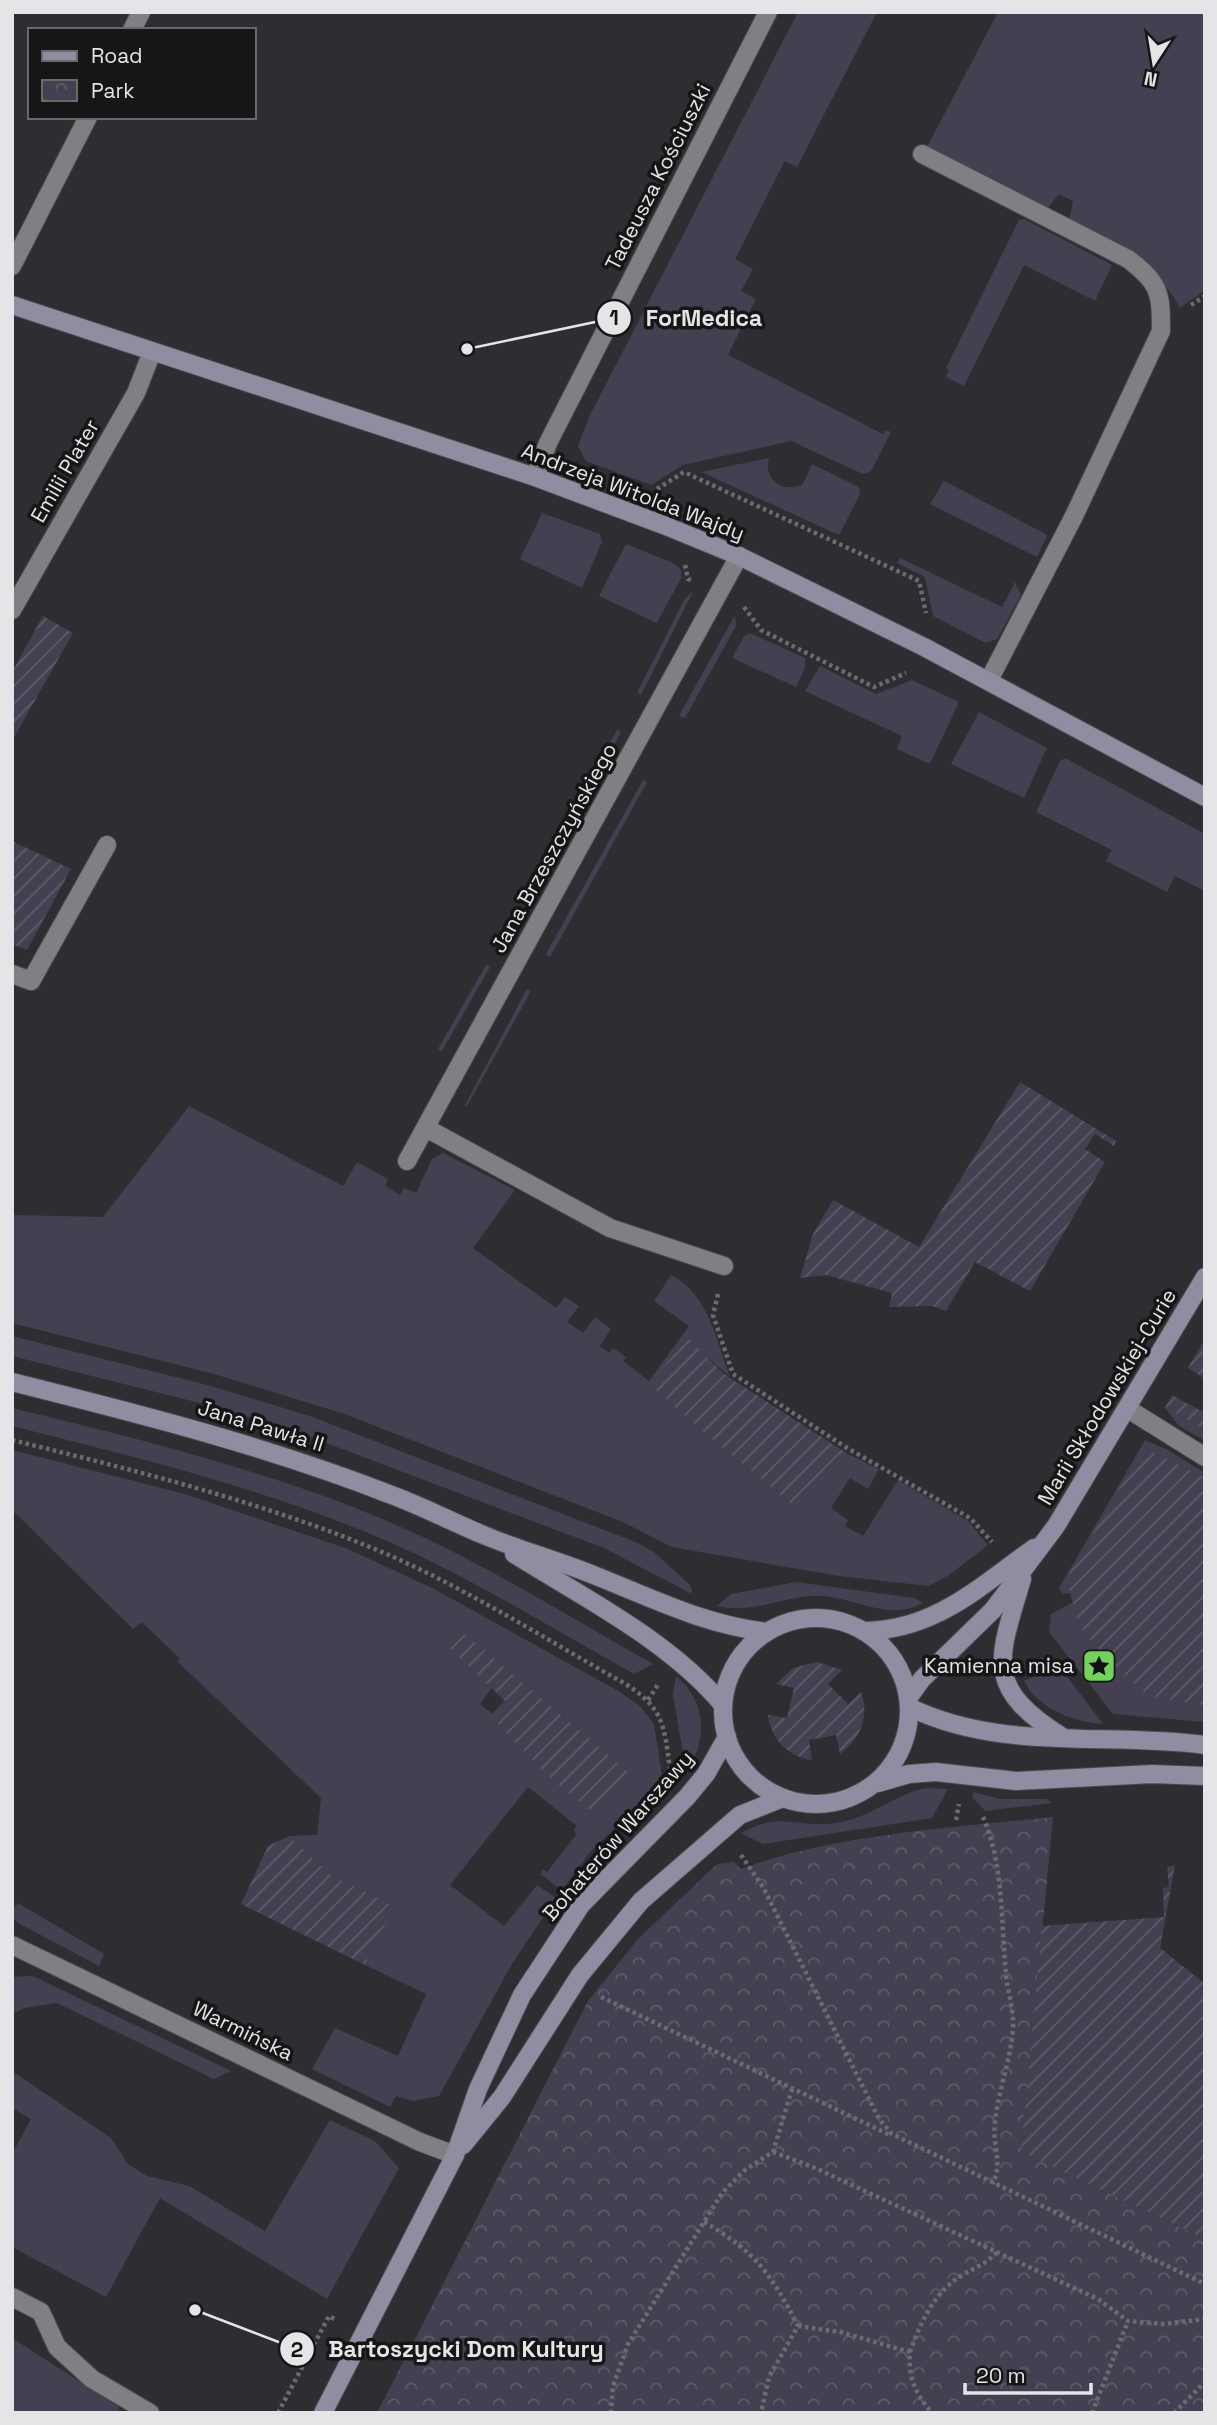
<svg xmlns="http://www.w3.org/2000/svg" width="1217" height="2425" viewBox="0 0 1217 2425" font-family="'Space Grotesk',sans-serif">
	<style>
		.grass { fill: #454051; fill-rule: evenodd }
		.park { fill: url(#park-crowns) }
		.garden { fill: url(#garden-furrows) }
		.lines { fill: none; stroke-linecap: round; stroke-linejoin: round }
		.lane-casing { stroke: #4c4b4f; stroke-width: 20 }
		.street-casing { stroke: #4c4b4f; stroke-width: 20 }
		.secondary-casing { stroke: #4c4b4f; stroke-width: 20 }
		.path { stroke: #6c6b6f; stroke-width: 4.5; stroke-dasharray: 3.5 3.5; stroke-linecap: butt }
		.lane { stroke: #807f83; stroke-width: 18 }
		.street { stroke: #807f83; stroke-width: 18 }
		.secondary { stroke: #928ca3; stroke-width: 18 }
		.labels { text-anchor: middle; stroke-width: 7; stroke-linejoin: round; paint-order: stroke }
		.street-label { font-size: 21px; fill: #e5e4e7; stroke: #161617 }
		.poi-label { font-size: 21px; fill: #e5e4e7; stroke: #161617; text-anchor: end }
		.leader { fill: none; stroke: #e5e4e7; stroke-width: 2.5 }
		.callout-dot { fill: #e5e4e7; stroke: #161617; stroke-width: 2.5 }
		.mark-label { font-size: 21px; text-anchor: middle; font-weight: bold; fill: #111 }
		.callout-label { font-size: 23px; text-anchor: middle; font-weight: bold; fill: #e5e4e7; stroke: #161617; stroke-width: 7; stroke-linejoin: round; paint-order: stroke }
	</style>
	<defs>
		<pattern id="park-crowns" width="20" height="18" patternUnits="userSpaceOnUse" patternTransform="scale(1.75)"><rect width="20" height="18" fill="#454051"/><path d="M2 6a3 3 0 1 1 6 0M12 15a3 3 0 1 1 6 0" fill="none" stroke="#605b6a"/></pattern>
		<pattern id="garden-furrows" width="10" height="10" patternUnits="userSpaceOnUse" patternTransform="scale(1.75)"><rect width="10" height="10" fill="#454051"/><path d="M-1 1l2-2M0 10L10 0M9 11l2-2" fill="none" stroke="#605b6a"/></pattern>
	</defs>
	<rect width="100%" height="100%" fill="#2e2d31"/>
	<g class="grass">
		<path d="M798 12H877L797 167 785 161 735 259 753 269 741 291 756 299 728 355 883 434 886 430 891 432 871 471 863 474 791 441 683 465 651 485 586 461 578 446 589 417Z"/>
		<path d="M998 12H1205V290L1180 308C1158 264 1110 245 1069 221L1073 201 1059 194 1047 209 927 147Z"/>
		<path d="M1024 219 1112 265 1095 301 1024 265 964 386 946 377 949 370 946 368 1019 220Z"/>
		<path d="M769 458C763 480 783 494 803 484L812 464 859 487 860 494 839 535 701 472Z"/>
		<path d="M944 481 1044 533 1047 536 1037 557 930 504Z"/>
		<path d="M542 513 600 534 602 542 582 588 520 559Z"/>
		<path d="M626 544 673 563 681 570V578L657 623 599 596Z"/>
		<path d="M900 558 1002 607 1015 582 1021 595 997 639 986 643 933 616 925 577 897 563Z"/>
		<path d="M693 592 641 695 637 693 685 598Z"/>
		<path d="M735 615 736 626 685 718 679 716Z"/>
		<path d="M750 633 805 658V668L796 687 732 658 744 636Z"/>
		<path d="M820 666 876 694 912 680 959 702 930 764 897 749 902 736 805 691Z"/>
		<path d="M979 712 1047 748 1024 798 951 764Z"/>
		<path d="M617 730 621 732 551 858 547 855Z"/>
		<path d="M1065 758 1205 834V891L1175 876 1167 892 1106 861 1112 850 1036 812 1060 761Z"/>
		<path d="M643 780 647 782 550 957 546 954Z"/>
		<path d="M486 965 490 967 442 1051 438 1049Z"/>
		<path d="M527 989 531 991 467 1106 465 1105Z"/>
		<path d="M189 1106 343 1186 357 1162 388 1179 385 1186 400 1195 404 1188 416 1193 432 1159 443 1153 515 1190 473 1248 556 1308 565 1297 579 1306 567 1322 583 1333 595 1317 611 1329 600 1346 609 1353 613 1348 626 1357 623 1361 649 1381 689 1326 654 1301 671 1275C709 1295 716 1339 730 1377L687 1339 650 1384 709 1437 798 1509 848 1454 879 1469 868 1489 850 1478 831 1508 848 1520 845 1526 863 1536 898 1480 968 1521 988 1545 949 1575 928 1586 839 1576 672 1547 623 1522 342 1413 214 1374 12 1323V1215L103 1217Z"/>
		<path d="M12 1336 211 1386 310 1416 638 1543 655 1553 691 1586 692 1594 604 1548 292 1430 200 1403 12 1356Z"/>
		<path d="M12 1408C139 1439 267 1470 387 1521 479 1560 566 1615 653 1664L634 1674C553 1629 472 1578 387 1541 267 1489 139 1458 12 1426Z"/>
		<path d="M1165 1408 1205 1430V1441L1179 1426Z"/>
		<path d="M1145 1440 1166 1449 1205 1473V1478L1143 1447 1066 1579 1070 1593 1062 1594 1059 1588Z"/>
		<path d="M12 1450 185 1494 348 1549 434 1589 620 1692 641 1707 654 1724 663 1782 591 1851 562 1890 540 1874 543 1869 547 1872 576 1835 574 1830 577 1826 528 1787 450 1885 504 1926 537 1885 556 1898 512 1964 439 2096 413 2101 396 2096 390 2107 312 2069 335 2028 398 2056 426 1994 365 1965 393 1906 332 1876 289 1836 317 1835 321 1798 178 1662 180 1659 142 1622 133 1629 12 1510ZM458 1629 636 1778 596 1815 495 1721 509 1704 504 1701 492 1714 480 1704 491 1689Z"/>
		<path d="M796 1582 914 1598 923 1603C888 1621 858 1599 823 1596 785 1594 757 1615 717 1606L731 1594Z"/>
		<path d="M1073 1602 1080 1628 1193 1704 1205 1706V1722L1113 1714 1049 1632 1051 1614Z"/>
		<path d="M1047 1671 1066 1675 1103 1724C1074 1722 1038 1709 1024 1681Z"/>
		<path d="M676 1676C707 1702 708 1741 686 1772L673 1694Z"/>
		<path d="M927 1788 948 1789 932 1818 763 1844 741 1833C782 1810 797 1829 836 1823 869 1819 894 1794 927 1788Z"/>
		<path d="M973 1792 1001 1799H1046L1052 1803 985 1811 972 1797Z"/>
		<path d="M18 1903 104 1954 99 1966 20 1924 12 1918V1910Z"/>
		<path d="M32 1976 39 1979 231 2071 214 2079 57 2003 24 2008 12 2014V1977Z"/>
		<path d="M12 2071 111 2138 128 2164 147 2176 189 2186 265 2231 330 2120 375 2141 399 2168 327 2299 160 2198 106 2297 12 2247V2154L31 2119 12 2108Z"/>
		<path d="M12 2338 119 2407 118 2413H12Z"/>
	</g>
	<path class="park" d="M1053 1817 1021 2152 1205 2239V2413H377L588 2001 638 1939 717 1864 734 1862 741 1869C837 1834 951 1828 1053 1817Z"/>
	<g class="garden">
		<path d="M43 616 73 633 12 741V672Z"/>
		<path d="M12 841 71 869 27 950 12 944Z"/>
		<path d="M1020 1082 1116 1141 1114 1146 1095 1134 1085 1149 1105 1162 1030 1291 975 1262 946 1311 932 1306 889 1307 892 1293 826 1275 800 1278 813 1234 833 1200 919 1247Z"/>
		<path d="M688 1338 724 1374 848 1454 798 1509 709 1437 649 1384Z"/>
		<path d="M1205 1339V1379L1188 1368Z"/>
		<path d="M1172 1395 1205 1413V1430L1165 1408Z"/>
		<path d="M1143 1447 1205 1478V1559L1202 1566 1205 1568V1706L1147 1695 1106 1658 1080 1628 1066 1579Z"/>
		<path d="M459 1629 636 1778 596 1815 548 1776 495 1721 508 1704 445 1644Z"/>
		<path d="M817 1662 842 1670 828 1684 848 1704 861 1692C870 1717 860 1739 840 1754L836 1735 809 1740 812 1760C788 1757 771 1739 768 1715L787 1718 794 1688 776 1684 793 1668Z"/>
		<path d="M289 1836 332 1876 394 1906 365 1965 241 1904 268 1846Z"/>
		<path d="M1175 1865 1160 1948 1205 1984V2239L1021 2152 1042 1926 1164 1917 1163 1888 1169 1887 1167 1867Z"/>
	</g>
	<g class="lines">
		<defs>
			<g id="lane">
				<path d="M132 30 141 12"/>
				<path d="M922 154 1128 259C1160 283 1161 293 1161 331L1074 516 989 680"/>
				<path d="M12 266 88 117"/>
				<path d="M12 2297 41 2312 57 2347 92 2379 150 2413"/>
			</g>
			<g id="street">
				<path d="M535 477 548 443 768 12"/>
				<path d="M12 610 136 393 152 352"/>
				<path d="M12 974 31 981 107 845"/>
				<path d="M426 1128 610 1228 724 1266"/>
				<path d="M407 1161 739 556"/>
				<path d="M1128 1409 1205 1457"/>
				<path d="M12 1945 420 2142 455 2155"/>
			</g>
			<g id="secondary">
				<path d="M12 305 535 477 666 526 739 556 924 647 1205 797"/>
				<path d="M12 1382C140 1414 266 1446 389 1494 422 1506 454 1523 486 1536 522 1551 560 1561 596 1576 654 1599 705 1625 767 1632"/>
				<path d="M514 1554C584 1598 670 1641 723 1705"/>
				<path d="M1022 1579C999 1658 982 1686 1061 1736"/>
				<circle cx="816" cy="1711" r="93"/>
				<path d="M863 1631C934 1631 979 1587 1034 1548"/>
				<path d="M909 1697 922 1679 993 1610 1056 1526 1205 1277"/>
				<path d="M909 1707C1001 1752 1107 1732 1205 1745"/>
				<path d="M878 1783 909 1774 936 1772 1016 1781 1152 1774 1205 1776"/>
				<path d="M463 2145 502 2097 580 1975 641 1901 740 1815 783 1798"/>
				<path d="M323 2413 455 2155 478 2089 522 1995 581 1905 687 1797 706 1774 727 1737"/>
			</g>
		</defs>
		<use href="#lane" class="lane-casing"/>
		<use href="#street" class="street-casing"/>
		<use href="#secondary" class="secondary-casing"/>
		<g class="path">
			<path d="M1191 305 1205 296"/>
			<path d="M657 489 684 472 919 581 926 613"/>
			<path d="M685 565 688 579 693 581"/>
			<path d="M744 607 761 630 874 687 906 673"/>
			<path d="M718 1294 713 1315 733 1374 847 1448 970 1518 992 1542"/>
			<path d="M12 1440C137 1471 263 1502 382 1552 466 1588 545 1639 624 1683 664 1708 664 1725 670 1769"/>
			<path d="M1034 1664 1053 1656"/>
			<path d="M648 1700 659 1683"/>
			<path d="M983 1817C1004 1865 1001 1924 1006 1975 1008 1994 1014 2009 1013 2028 1011 2060 998 2091 995 2122 992 2149 1003 2158 993 2184"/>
			<path d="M956 1820 959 1804"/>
			<path d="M741 1855 763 1887 879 2119 892 2134 1205 2284"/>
			<path d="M601 1997 890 2135"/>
			<path d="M773 2152 813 2167 1098 2299 1128 2321 1163 2324 1205 2319"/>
			<path d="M704 2222C756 2252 771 2274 798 2326L769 2377 761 2413"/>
			<path d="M798 2326 840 2332 910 2352C908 2378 915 2393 932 2413"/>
			<path d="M910 2352C920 2324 934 2292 961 2276 975 2267 985 2265 997 2252"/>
			<path d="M278 2413 329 2316 336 2320"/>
			<path d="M611 2413 613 2386 628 2344 722 2193 745 2170 773 2152 792 2089"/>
			<path d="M1092 2413 1128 2321"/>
			<path d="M1174 2413 1205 2382"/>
		</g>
		<use href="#lane" class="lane"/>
		<use href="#street" class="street"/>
		<use href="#secondary" class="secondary"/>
	</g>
	<defs>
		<symbol id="sight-square" viewBox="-11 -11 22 22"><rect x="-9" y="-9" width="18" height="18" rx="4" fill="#74d25c" stroke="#161617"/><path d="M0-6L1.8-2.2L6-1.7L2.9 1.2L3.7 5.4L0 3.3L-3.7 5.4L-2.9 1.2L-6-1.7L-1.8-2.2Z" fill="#111"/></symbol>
	</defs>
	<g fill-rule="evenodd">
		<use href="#sight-square" x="1080" y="1647" width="38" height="38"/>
	</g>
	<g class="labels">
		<g class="street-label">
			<text transform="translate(658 177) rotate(-63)" y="7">Tadeusza Kościuszki</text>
			<text transform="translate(65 471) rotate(-60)" y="7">Emilii Plater</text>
			<text transform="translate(633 492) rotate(21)" y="7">Andrzeja Witolda Wajdy</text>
			<text transform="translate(554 848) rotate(-61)" y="7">Jana Brzeszczyńskiego</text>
			<text transform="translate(1107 1397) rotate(-59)" y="7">Marii Skłodowskiej-Curie</text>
			<text transform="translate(261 1426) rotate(17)" y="7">Jana Pawła II</text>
			<text transform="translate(618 1836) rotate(-49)" y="7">Bohaterów Warszawy</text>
			<text transform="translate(243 2031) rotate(26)" y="7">Warmińska</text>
		</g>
		<g class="poi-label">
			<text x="1074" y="1673">Kamienna misa</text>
		</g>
	</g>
	<path class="leader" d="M467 349L614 318M195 2310L297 2349"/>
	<g class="callout-dot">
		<circle cx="467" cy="349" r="7"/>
		<circle cx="195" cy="2310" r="7"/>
		<circle cx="614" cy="318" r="18"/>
		<circle cx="297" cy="2349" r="18"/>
	</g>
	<g class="mark-label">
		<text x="614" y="325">1</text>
		<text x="297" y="2357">2</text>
	</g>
	<g class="callout-label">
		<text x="704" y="326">ForMedica</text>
		<text x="466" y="2357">Bartoszycki Dom Kultury</text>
	</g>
	<rect width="1217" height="2425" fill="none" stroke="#e5e4e7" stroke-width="28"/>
	<rect x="28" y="28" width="228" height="91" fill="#161617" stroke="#69686a" stroke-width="2"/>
	<rect x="42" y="51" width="35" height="10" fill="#928ca3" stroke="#69686a" stroke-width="2"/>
	<text x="91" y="63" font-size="21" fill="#e5e4e7">Road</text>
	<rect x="42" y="80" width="35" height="21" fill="url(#park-crowns)" stroke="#69686a" stroke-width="2"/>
	<text x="91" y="98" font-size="21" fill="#e5e4e7">Park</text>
	<g transform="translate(1154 63) rotate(192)" stroke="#161617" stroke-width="5" paint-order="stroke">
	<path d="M0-5L12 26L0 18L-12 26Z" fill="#e5e4e7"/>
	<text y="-10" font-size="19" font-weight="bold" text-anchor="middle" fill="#e5e4e7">N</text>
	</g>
	<path d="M965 2383v10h126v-10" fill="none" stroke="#e5e4e7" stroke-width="3.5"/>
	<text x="976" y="2383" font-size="21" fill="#e5e4e7" stroke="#161617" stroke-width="5" paint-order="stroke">20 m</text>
</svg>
